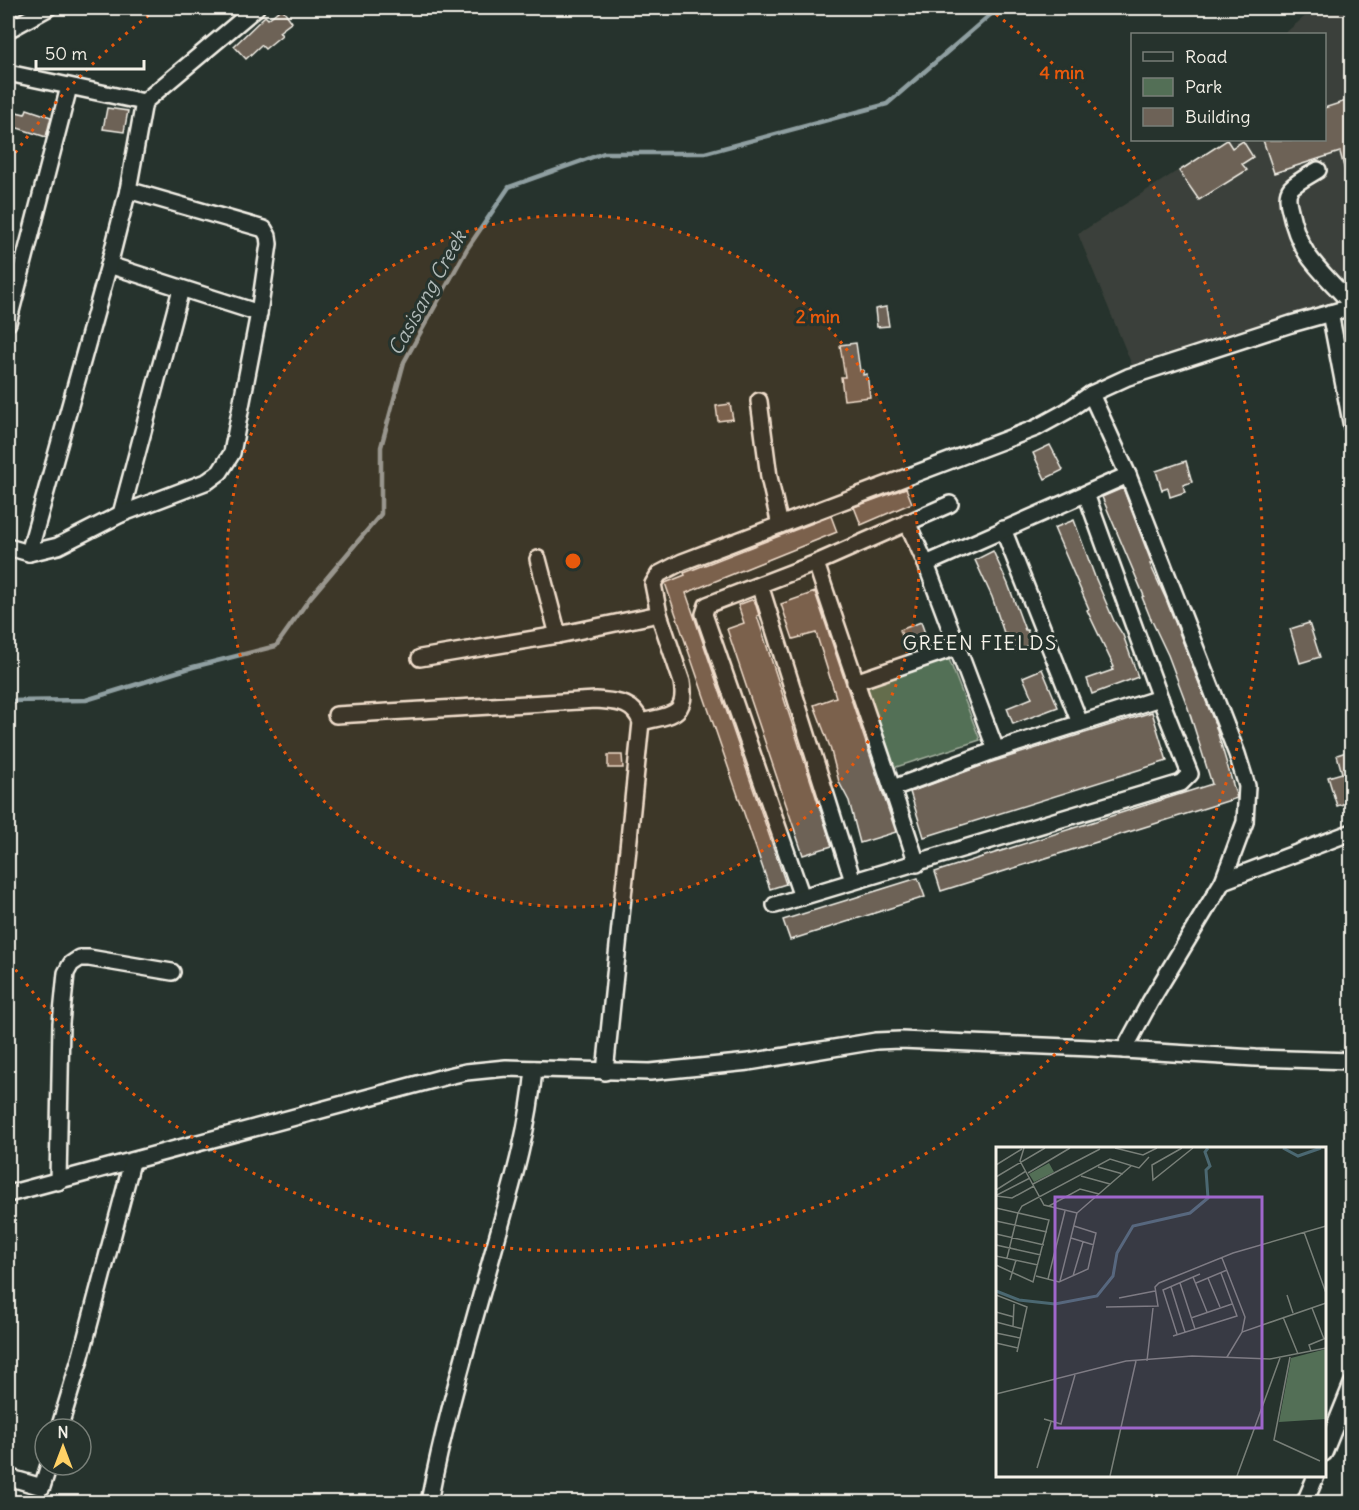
<svg xmlns="http://www.w3.org/2000/svg" width="1359" height="1510" viewBox="0 0 1359 1510" font-family="Delius,sans-serif">
	<style>
		.built { fill: #3b413a }
		.green { fill: #536f56; stroke: #a4b09f; stroke-width: 1.5 }
		.lines { fill: none; stroke-linecap: round; stroke-linejoin: round }
		.stream { stroke: #8f9fa1; stroke-width: 4.5 }
		.building { fill: #6d6257; stroke: #f4f1e8; stroke-width: 1.5 }
		.minor-casing { stroke: #f4f1e8; stroke-width: 20 }
		.minor { stroke: #26332d; stroke-width: 15 }
		.ring { fill: none; stroke: #e8590c; stroke-width: 3; stroke-dasharray: 3 6 }
		.labels { text-anchor: middle; stroke-width: 6; stroke-linejoin: round; paint-order: stroke }
		.water-label { font-size: 20px; font-style: italic; fill: #b0bab8; stroke: #26332d }
		.neighbourhood-label { font-size: 20px; letter-spacing: 1.5px; fill: #f4f1e8; stroke: #26332d }
		.inset-river { fill: none; stroke: #4b6871; stroke-width: 3 }
		.inset-road { fill: none; stroke: #787f78; stroke-width: 1.5 }
		.view { fill: #9f67cb; fill-opacity: 0.15; stroke: #9f67cb; stroke-width: 3 }
		.inset-edge { fill: none; stroke: #f4f1e8; stroke-width: 3 }
		.centre { fill: #e8590c; stroke: #26332d; stroke-width: 3 }
		.ring-label { font-size: 18px; text-anchor: middle; font-weight: bold; fill: #e8590c; stroke: #26332d; stroke-width: 6; stroke-linejoin: round; paint-order: stroke }
	</style>
	<rect width="100%" height="100%" fill="#26332d"/>
	<filter id="ink" filterUnits="userSpaceOnUse"><feTurbulence type="fractalNoise" baseFrequency=".0167" numOctaves="2"/><feDisplacementMap in="SourceGraphic" scale="12" xChannelSelector="R" yChannelSelector="G"/><feConvolveMatrix kernelMatrix="1 2 1 2 8 2 1 2 1" color-interpolation-filters="sRGB"/></filter>
	<g filter="url(#ink)">
		<path class="built" d="M1315 8H1351V301L1132 365 1078 234 1226 140H1324V34H1284Z"/>
		<path class="green" d="M949 659 980 740 890 769 861 686Z"/>
		<g class="lines">
			<path class="stream" d="M8 701 86 700 193 667 276 646 310 598 381 514V447L404 362 467 249 509 187 604 153H705L887 104 998 8"/>
		</g>
		<g class="building">
			<path d="M282 8 292 22 279 32 282 35 265 49 261 45 246 59 234 46 265 16 268 19Z"/>
			<path d="M1352 99V182H1348L1340 152 1274 173 1263 140H1324V108Z"/>
			<path d="M107 108 128 111 124 132 103 129Z"/>
			<path d="M27 109 51 117 46 137 8 125V110L25 114Z"/>
			<path d="M1227 140 1232 148 1243 141 1253 157 1242 164 1247 170 1199 200 1179 171Z"/>
			<path d="M886 307 889 326 877 327 875 309Z"/>
			<path d="M856 343 860 371 863 370V375L867 374 870 397 844 400 841 377H845L840 345Z"/>
			<path d="M730 404 733 419 718 421 716 406Z"/>
			<path d="M1050 445 1063 470 1045 479 1033 453Z"/>
			<path d="M1186 461 1192 482 1183 485 1185 492 1170 497 1168 488 1162 490 1156 471Z"/>
			<path d="M906 488 912 503 861 525 854 507Z"/>
			<path d="M1123 488 1152 564H1150L1166 599 1215 724 1237 798 941 891 935 872 1212 784 1188 708 1168 655 1150 617 1142 597 1144 596 1102 497Z"/>
			<path d="M831 516 837 532 686 593 786 884 770 889 665 583 685 575 684 573Z"/>
			<path d="M1074 520 1095 577 1114 621 1123 635 1138 677 1092 694 1087 679 1113 670 1112 668 1114 667 1087 610 1089 609 1054 528Z"/>
			<path d="M993 551 1008 584 1025 630H1027L1033 643 1014 652 1006 633H1004L992 597 975 560Z"/>
			<path d="M815 592 896 832 860 843 849 801 839 782 830 747 814 705 836 697 816 633 793 639 781 604Z"/>
			<path d="M754 599 759 615 757 616 832 846 803 855 727 629 744 623 738 605Z"/>
			<path d="M921 622 927 639 906 647 900 630Z"/>
			<path d="M1309 623 1320 657 1300 663 1290 629Z"/>
			<path d="M1042 669 1058 707 1013 724 1007 708 1032 698 1023 677Z"/>
			<path d="M1152 712 1167 761 924 837 910 792 989 763Z"/>
			<path d="M1352 750V801L1337 806 1328 777 1342 773 1337 755Z"/>
			<path d="M608 755H622L623 768H608Z"/>
			<path d="M918 878 925 897 790 940 783 920Z"/>
		</g>
		<g class="lines">
			<defs>
				<g id="minor">
					<path d="M8 30 48 8"/>
					<path d="M8 73 144 102 256 8"/>
					<path d="M1318 170C1310 175 1298 181 1291 188 1286 194 1288 203 1290 210 1300 259 1322 270 1352 305"/>
					<path d="M109 265 259 313"/>
					<path d="M1330 313 1352 427"/>
					<path d="M8 323 69 87"/>
					<path d="M1091 394 1128 475 1237 754 1247 786 1245 822 1223 881"/>
					<path d="M759 401 769 477 780 525"/>
					<path d="M121 514 181 289"/>
					<path d="M907 522 926 564 996 750"/>
					<path d="M1003 529 1080 723"/>
					<path d="M8 547 29 553 58 546 121 514 208 481 220 472 232 453 259 313 269 244 268 236 264 229 128 190"/>
					<path d="M29 553 109 265 128 190 144 102"/>
					<path d="M538 559 558 635"/>
					<path d="M816 563C849 664 885 763 917 864"/>
					<path d="M926 564 1128 475"/>
					<path d="M760 585 853 881"/>
					<path d="M420 658 558 635 659 614"/>
					<path d="M855 682 957 647"/>
					<path d="M336 715 596 700C616 702 633 701 641 722L605 1072"/>
					<path d="M641 722C669 715 688 717 682 682L659 614 653 584 659 574 682 562 1036 428 1067 411 1091 394 1128 377 1291 324 1352 307"/>
					<path d="M893 788 996 750 1160 698"/>
					<path d="M802 897 707 623 704 614 707 605 816 563 950 504"/>
					<path d="M775 905 1181 783 1190 774 1160 698 1086 494"/>
					<path d="M1124 1050 1150 1002 1223 881 1352 832"/>
					<path d="M58 1182 61 1023 66 973 71 964 80 958H89L172 972"/>
					<path d="M8 1194 444 1077 466 1072 506 1068 650 1072 749 1062 876 1041 900 1040 1091 1048 1255 1058 1352 1061"/>
					<path d="M59 1429 81 1356 132 1162"/>
					<path d="M1324 1453 1352 1384"/>
					<path d="M8 1477 42 1487 49 1465"/>
					<path d="M429 1502C446 1413 473 1326 497 1238 513 1182 529 1127 534 1069"/>
					<path d="M1305 1502 1316 1476"/>
				</g>
			</defs>
			<use href="#minor" class="minor-casing"/>
			<use href="#minor" class="minor"/>
		</g>
	</g>
	<circle cx="573" cy="561" r="346" fill="#e8590c" fill-opacity=".12"/>
	<g class="ring">
		<circle cx="573" cy="561" r="346"/>
		<path d="M10 160A691 691 0 0 1 157 9M989 9A691 691 0 1 1 10 962"/>
	</g>
	<g class="labels">
		<g class="water-label">
			<text transform="translate(427 293) rotate(-61)" y="7">Casisang Creek</text>
		</g>
		<g class="neighbourhood-label">
			<text x="980" y="650">GREEN FIELDS</text>
		</g>
	</g>
	<g transform="translate(996 1147)">
		<rect width="330" height="330" fill="#26332d"/>
		<path d="M53 16 58 25 38 35 33 27ZM330 202V272L283 275 295 211Z" fill="#536f56"/>
		<path class="inset-river" d="M287 1 302 9 325 1M0 144 23 153 59 157 101 149 117 129 121 106 137 79 194 66 212 51 210 23 214 19 209 5 212 1"/>
		<path class="inset-road" d="M28 1 24 14 48 58 81 66 135 19M119 1 147 8 161 1M186 1 156 18 157 33 197 1M0 18 26 2M102 20 127 27M32 26 74 1M85 29 114 37M0 30 49 1M37 37 104 2M0 43 30 24M1 48 34 31M0 49 16 51 38 39M53 59 84 42 103 47M0 61 22 66 26 59 114 12 143 21 153 10M0 74 51 85M308 85 330 146M0 87 48 98M75 91 98 98M0 98 45 108M0 109 42 118M226 111 249 170 246 185M0 118 37 135 53 73 22 66 11 111M40 129 63 135 92 122 100 86 78 79M77 129 87 95M197 130 211 165M212 131 224 160M52 132 69 64M14 133 20 113M64 134 81 66M184 136 199 182M200 136 231 123M175 140 189 185M0 148 31 160 21 205M291 148 297 166M123 151 159 144M110 160 162 159 159 140 163 136 237 106 330 79M316 161 328 192M0 165 18 170M287 170 302 207M195 171 236 157M0 175 27 182M17 179 18 157M0 186 24 191M181 187 167 143 204 127M177 189 241 169 225 126M0 196 22 201M315 204 313 198 330 191M231 210 246 185 330 156M294 210 278 293 324 314M151 214 157 161M0 247 130 214 196 209 274 212 330 201M48 272 65 277 79 228M41 321 55 275M114 329 140 214M241 329 284 211"/>
		<path class="view" d="M59 50H266V281H59Z"/>
		<rect width="330" height="330" class="inset-edge"/>
	</g>
	<circle cx="573" cy="561" r="9" class="centre"/>
	<g class="ring-label">
		<text x="1062" y="79">4 min</text>
		<text x="818" y="323">2 min</text>
	</g>
	<rect width="1359" height="1510" fill="none" stroke="#26332d" stroke-width="30"/>
	<rect x="15" y="15" width="1329" height="1480" fill="none" stroke="#f4f1e8" stroke-width="2" filter="url(#ink)"/>
	<rect x="1131" y="33" width="195" height="108" fill="#26332d" stroke="#787f78" stroke-width="1.5"/>
	<rect x="1143" y="52" width="30" height="9" fill="#26332d" stroke="#787f78" stroke-width="1.5"/>
	<text x="1185" y="63" font-size="18" fill="#f4f1e8">Road</text>
	<rect x="1143" y="78" width="30" height="18" fill="#536f56" stroke="#787f78" stroke-width="1.5"/>
	<text x="1185" y="93" font-size="18" fill="#f4f1e8">Park</text>
	<rect x="1143" y="108" width="30" height="18" fill="#6d6257" stroke="#787f78" stroke-width="1.5"/>
	<text x="1185" y="123" font-size="18" fill="#f4f1e8">Building</text>
	<g transform="translate(63 1447)"><circle r="28" fill="#26332d" stroke="#787f78" stroke-width="1.5"/>
	<path d="M0-4.5L10 22L0 15L-10 22Z" fill="#ffd166"/>
	<text y="-9" font-size="16" font-weight="bold" text-anchor="middle" fill="#f4f1e8">N</text>
	</g>
	<path d="M36 60v9h108v-9" fill="none" stroke="#f4f1e8" stroke-width="3"/>
	<text x="45" y="60" font-size="18" fill="#f4f1e8" stroke="#26332d" stroke-width="4.5" paint-order="stroke">50 m</text>
</svg>
